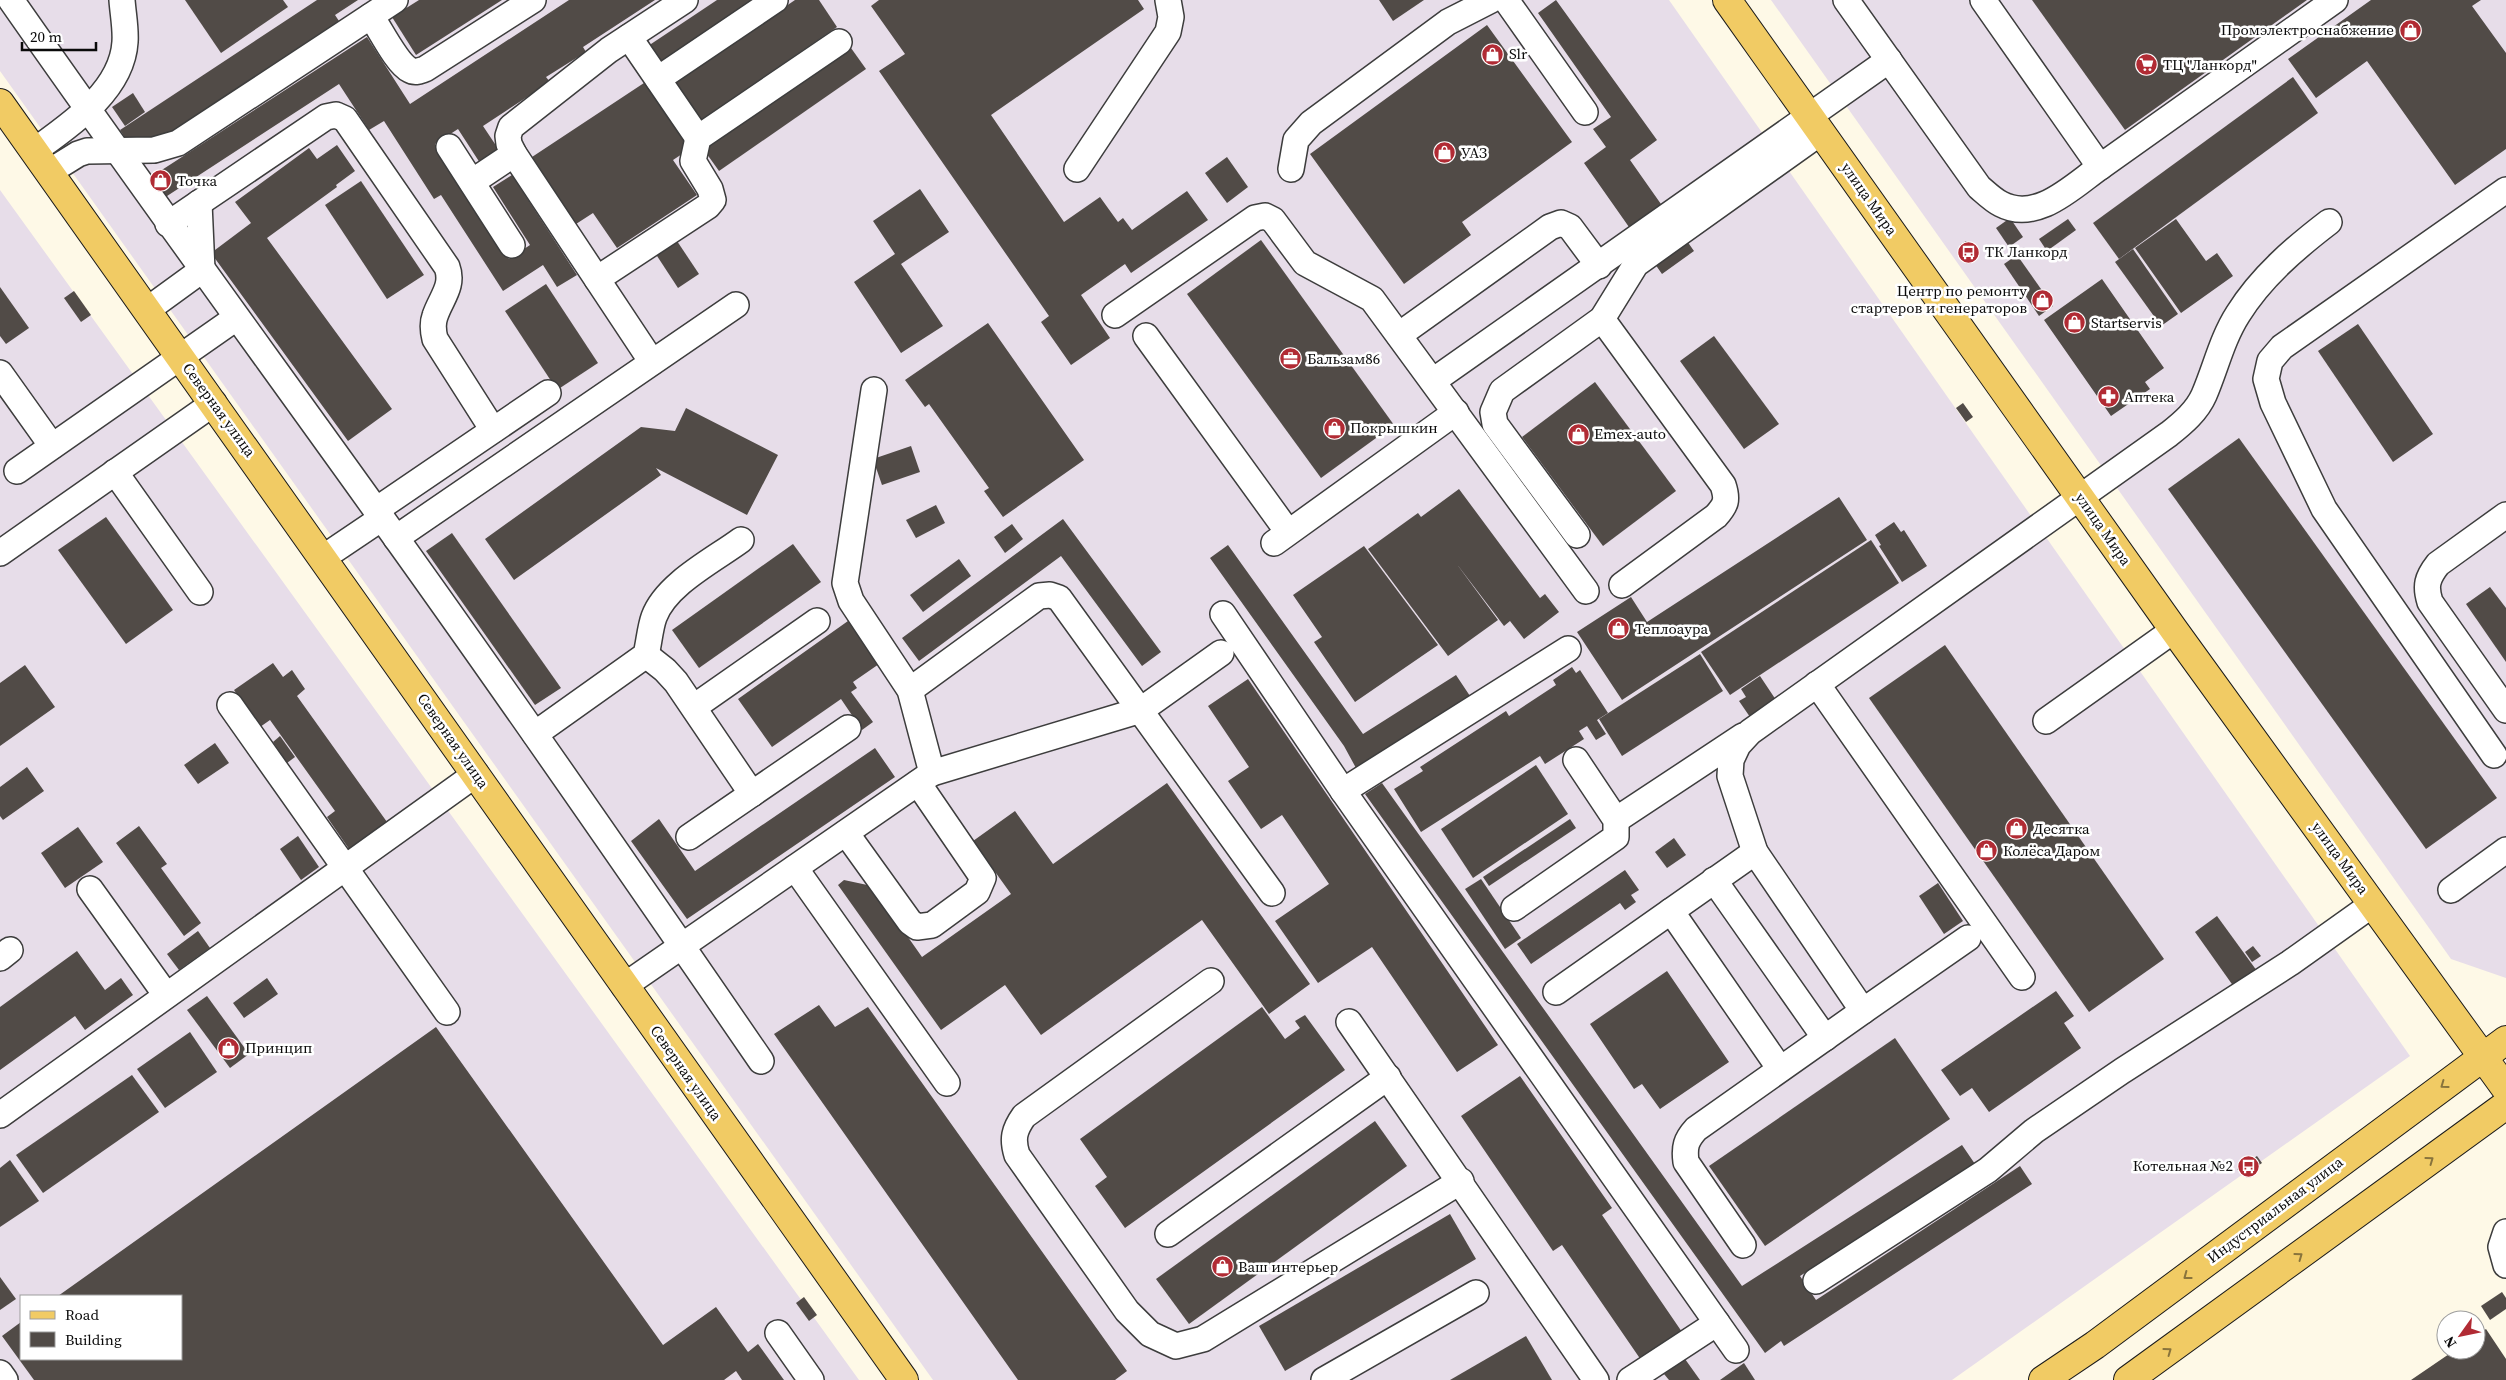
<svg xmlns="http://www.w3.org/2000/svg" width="2506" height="1380" viewBox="0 0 2506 1380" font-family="'Source Serif 4',serif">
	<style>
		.industrial { fill: #e7dde9; fill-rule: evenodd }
		.building { fill: #514b47 }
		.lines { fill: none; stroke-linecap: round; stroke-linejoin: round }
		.minor-casing { stroke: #3d3d3d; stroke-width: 28 }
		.major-casing { stroke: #1b1b1b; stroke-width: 30 }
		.minor { stroke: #fff; stroke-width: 25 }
		.major { stroke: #f1cb64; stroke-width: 28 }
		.oneway { stroke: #89743c }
		.labels { text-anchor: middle; stroke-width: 5; stroke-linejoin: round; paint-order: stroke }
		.poi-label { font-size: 15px; fill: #0a0a0a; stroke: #fff; text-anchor: start }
		.street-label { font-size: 15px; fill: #0a0a0a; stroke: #fff }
	</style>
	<rect width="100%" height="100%" fill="#fef9e7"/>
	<g class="industrial">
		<path d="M0 0H1669L2410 1056 1952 1380H933L0 71Z"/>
		<path d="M1771 0H2506V978L2451 959Z"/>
		<path d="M0 190 859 1380H0ZM21 1296H181V1359H21Z"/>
	</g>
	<g class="building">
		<path d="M185 0H283L288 7 221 53Z"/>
		<path d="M317 0H358L335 15 339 21 160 139 129 144 120 130Z"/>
		<path d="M419 0H502L416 55 392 17Z"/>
		<path d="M569 0H655L583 47 586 52 546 77 550 82 483 126 499 150 480 163 458 129 435 144 509 259 530 245 493 187 512 175 577 275 557 287 543 265 503 291 441 195 434 199 384 121 369 130 339 84 164 198 151 177 367 37 410 104Z"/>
		<path d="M717 0H756L660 63 648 46Z"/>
		<path d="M795 0H819L837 27 698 122 672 84Z"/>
		<path d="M879 0H1138L1144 9 991 115 1064 222 1100 197 1118 222 1123 218 1132 230 1187 191 1208 220 1131 273 1125 264 1081 295 1110 338 1071 365 1041 322 1049 316 879 71 905 54 871 6Z"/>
		<path d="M1379 0H1424L1393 21Z"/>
		<path d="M1556 0 1657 140 1630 160 1694 251 1662 274 1584 163 1606 147 1593 129 1611 117 1538 13Z"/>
		<path d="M2032 0H2307L2125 130Z"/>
		<path d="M2371 0H2481L2472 6 2506 53V149L2455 185 2367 61 2316 98 2288 59Z"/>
		<path d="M1487 25 1572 142 1462 222 1471 235 1404 284 1310 154Z"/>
		<path d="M851 48 866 69 719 171 704 150Z"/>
		<path d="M2293 77 2318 113 2119 259 2093 223Z"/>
		<path d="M647 81 691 148 673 160 697 195 617 248 593 213 576 224 532 157Z"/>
		<path d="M133 93 145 112 125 126 112 107Z"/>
		<path d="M337 145 355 171 336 185 337 187 267 238 392 409 348 441 211 253 251 223 235 202 309 148 317 159Z"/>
		<path d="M1227 157 1248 187 1227 203 1205 173Z"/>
		<path d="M361 181 424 275 387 299 325 205Z"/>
		<path d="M920 189 949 232 901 264 943 326 901 353 854 282 895 254 873 221Z"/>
		<path d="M2010 218 2023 237 2009 247 1996 228Z"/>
		<path d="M2068 219 2076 230 2047 251 2039 239Z"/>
		<path d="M2176 219 2206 261 2217 253 2233 276 2181 313 2135 248Z"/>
		<path d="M663 220 699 274 678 288 642 233Z"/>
		<path d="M1261 240 1394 425 1321 478 1187 294Z"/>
		<path d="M1966 241 1977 257 1971 261 1960 245Z"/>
		<path d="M2133 249 2178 314 2161 326 2115 262Z"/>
		<path d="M2017 255 2053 306 2039 316 2004 264Z"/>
		<path d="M2102 279 2164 368 2145 382 2150 389 2111 416 2044 320Z"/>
		<path d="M546 284 598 363 557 390 505 311Z"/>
		<path d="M0 287 29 328 6 344 0 336Z"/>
		<path d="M74 291 91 315 81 322 64 298Z"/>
		<path d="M988 323 1084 460 1003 517 984 491 989 488 929 404 925 407 905 380Z"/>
		<path d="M2358 324 2433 434 2393 462 2318 351Z"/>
		<path d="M1714 336 1779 424 1744 449 1680 361Z"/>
		<path d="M1595 382 1676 491 1603 546 1522 437Z"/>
		<path d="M1963 403 1973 417 1966 422 1956 408Z"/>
		<path d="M686 408 778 455 747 515 656 468 661 475 514 580 485 539 641 427 675 431Z"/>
		<path d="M2239 438 2497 798 2426 849 2168 489Z"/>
		<path d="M911 446 920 472 882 485 873 459Z"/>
		<path d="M1459 489 1540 598 1545 594 1559 612 1524 639 1510 621 1504 626 1456 563 1498 620 1448 656 1368 549 1418 513 1421 517Z"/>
		<path d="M1839 497 1867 540 1622 700 1577 632 1631 597 1647 622Z"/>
		<path d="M936 505 945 523 916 538 906 520Z"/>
		<path d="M106 517 173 610 126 644 58 550Z"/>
		<path d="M1063 519 1161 652 1142 666 1061 556 919 661 902 638Z"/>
		<path d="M1894 522 1901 532 1904 530 1927 566 1902 582 1879 546 1881 545 1875 535Z"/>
		<path d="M1012 524 1023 539 1005 553 994 537Z"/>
		<path d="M452 533 561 688 535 705 426 551Z"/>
		<path d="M1871 540 1899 583 1730 695 1701 652Z"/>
		<path d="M793 544 821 582 699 668 672 630Z"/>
		<path d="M1228 545 1363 734 1456 675 1470 696 1356 768 1344 746 1210 558Z"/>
		<path d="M1364 546 1438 645 1355 702 1314 642 1322 637 1293 595Z"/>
		<path d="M959 559 971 576 923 612 910 595Z"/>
		<path d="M2490 587 2506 608V662L2466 604Z"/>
		<path d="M848 621 879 664 853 682 857 688 851 692 873 722 862 730 841 699 772 747 738 699Z"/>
		<path d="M1945 645 2164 959 2089 1012 1869 698Z"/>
		<path d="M1700 654 1723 691 1622 756 1599 719Z"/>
		<path d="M273 663 283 677 292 670 305 689 297 696 387 822 349 849 327 817 335 811 270 720 260 727 234 690Z"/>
		<path d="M25 665 55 707 0 746V683Z"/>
		<path d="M1572 667 1576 673 1580 670 1608 713 1597 720 1606 734 1596 740 1587 726 1579 731 1584 739 1545 764 1540 756 1421 832 1394 789 1423 771 1420 767 1506 711 1509 716 1556 685 1553 680Z"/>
		<path d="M1760 676 1776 700 1750 717 1739 701 1746 697 1741 689Z"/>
		<path d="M1248 679 1498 1045 1457 1072 1372 947 1318 983 1275 921 1329 884 1282 815 1261 829 1228 781 1249 767 1208 706Z"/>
		<path d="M280 736 295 757 287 763 273 742Z"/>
		<path d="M215 743 229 763 198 784 184 765Z"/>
		<path d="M875 748 895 777 687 919 631 841 659 819 695 871Z"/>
		<path d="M1536 765 1568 814 1473 878 1441 829Z"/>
		<path d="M27 767 44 791 3 820 0 816V787Z"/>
		<path d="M1167 783 1310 984 1269 1014 1202 920 1041 1035 1005 985 941 1030 838 885 844 880 872 886 922 957 1011 894 973 841 1015 811 1053 864Z"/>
		<path d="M1382 783 1742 1286 1962 1145 1975 1164 1800 1276 1816 1300 2020 1166 2032 1184 1784 1346 1781 1341 1765 1353 1365 794Z"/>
		<path d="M1570 819 1576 828 1489 886 1483 877Z"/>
		<path d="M139 826 167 864 161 868 201 923 184 936 116 843Z"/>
		<path d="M78 827 103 862 65 888 41 853Z"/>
		<path d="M298 836 319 867 301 880 280 849Z"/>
		<path d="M1674 838 1686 855 1667 868 1655 852Z"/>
		<path d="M1625 870 1639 890 1631 895 1636 902 1625 910 1620 903 1531 964 1517 944Z"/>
		<path d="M1481 879 1521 938 1505 949 1465 889Z"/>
		<path d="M1938 883 1963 921 1944 934 1919 896Z"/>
		<path d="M2217 916 2257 971 2234 987 2195 932Z"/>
		<path d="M198 931 210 948 179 970 167 954Z"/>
		<path d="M2253 946 2261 956 2252 962 2245 952Z"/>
		<path d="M77 951 105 990 121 978 133 995 85 1030 75 1016 0 1070V1007Z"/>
		<path d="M1667 971 1729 1062 1660 1109 1642 1084 1634 1089 1590 1024Z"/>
		<path d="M267 978 278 994 244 1018 233 1003Z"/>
		<path d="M2056 991 2074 1016 2064 1023 2081 1048 1989 1112 1972 1088 1960 1096 1941 1070Z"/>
		<path d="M207 996 249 1054 230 1068 187 1010Z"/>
		<path d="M819 1005 835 1027 868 1007 1127 1371 1115 1380H1018L774 1034Z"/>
		<path d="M1262 1007 1285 1039 1300 1028 1295 1021 1305 1015 1345 1070 1125 1228 1095 1186 1107 1177 1080 1139Z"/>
		<path d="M436 1027 663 1345 716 1307 748 1352 758 1344 784 1380H742L736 1371 724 1380H34L2 1336 21 1322V1359H181V1296H58Z"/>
		<path d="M190 1032 217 1072 165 1108 137 1069Z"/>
		<path d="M1895 1038 1950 1119 1765 1246 1709 1166Z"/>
		<path d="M132 1075 159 1112 43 1193 16 1155Z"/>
		<path d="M1520 1076 1612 1208 1602 1215 1682 1332 1641 1360 1562 1245 1553 1251 1461 1116Z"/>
		<path d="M1375 1121 1407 1166 1189 1324 1156 1279Z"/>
		<path d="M2257 1156 2262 1163 2243 1176 2237 1169Z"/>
		<path d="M10 1160 39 1201 0 1227V1168Z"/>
		<path d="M1450 1214 1476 1259 1285 1371 1259 1326Z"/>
		<path d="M0 1277 16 1299 0 1310Z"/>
		<path d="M2502 1292 2506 1298V1309L2490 1320 2481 1306Z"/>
		<path d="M804 1297 817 1315 809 1321 796 1303Z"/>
		<path d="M2486 1329 2506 1359V1380H2411L2455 1350H2476V1336Z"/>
		<path d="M1526 1336 1552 1380H1450Z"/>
		<path d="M1685 1359 1700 1380H1669L1664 1374Z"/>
		<path d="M1744 1363 1755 1380H1720Z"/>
	</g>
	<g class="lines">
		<defs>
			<g id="minor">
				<path d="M11 0C131 172 254 340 376 510 507 692 634 876 761 1061"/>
				<path d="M1506 0 1585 112"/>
				<path d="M1846 0 1979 187C1986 193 1993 200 2001 204 2037 223 2073 186 2100 167L1983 0"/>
				<path d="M371 16C380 29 397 64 410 70 415 73 419 71 425 69L533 0"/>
				<path d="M629 37 698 138"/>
				<path d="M658 79 775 0"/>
				<path d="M449 147 512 245"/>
				<path d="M34 151C70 125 122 91 125 42 126 29 123 14 122 0"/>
				<path d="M2100 167 2335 0"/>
				<path d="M1077 169 1168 32 1171 17 1168 0"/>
				<path d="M1291 169 1296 140 1311 123 1448 22 1491 0"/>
				<path d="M49 172 78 154 87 151 154 150 178 143 395 0"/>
				<path d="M472 182 514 154"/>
				<path d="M168 224 326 117 336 115 345 119 447 267C454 286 441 298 435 316 432 324 433 331 435 339L493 430"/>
				<path d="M597 279 708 206 713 200 710 189 693 161 698 138 839 42"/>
				<path d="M147 310 202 270 199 203"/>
				<path d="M1115 315 1255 218 1265 216 1273 220 1305 263 1372 299 1586 591"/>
				<path d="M1602 319 1723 485C1728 500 1726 505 1716 516L1622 585"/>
				<path d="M1399 335 1550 227 1561 223 1570 227 1599 266"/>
				<path d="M1146 336 1288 532"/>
				<path d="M652 362 514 154 509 144 508 136 511 127 609 50 685 0"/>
				<path d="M0 373 52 446"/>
				<path d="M1433 381 1889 60"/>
				<path d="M874 390 845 583 851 601 910 690 932 773"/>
				<path d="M17 471 236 318"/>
				<path d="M115 472 200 592"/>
				<path d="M376 510 548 393"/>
				<path d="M2506 515 2438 564C2427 578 2425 586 2430 602L2506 710"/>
				<path d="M1577 535 1495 424 1493 412 1502 391 1602 319 1636 264 1821 132"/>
				<path d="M396 538 736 305"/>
				<path d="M1274 543 1456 412"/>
				<path d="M0 553 214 403"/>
				<path d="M324 557 382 518"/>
				<path d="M1223 614 1343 791 1736 1350"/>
				<path d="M646 655 665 670 676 682 752 794"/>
				<path d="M1817 684 2022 977"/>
				<path d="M910 690 1039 596 1050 595 1059 598 1272 893"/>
				<path d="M230 705 447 1012"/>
				<path d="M694 707 817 621"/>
				<path d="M2046 721 2174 630"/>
				<path d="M535 734 646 655C649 643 650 628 654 617 666 584 714 560 741 540"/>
				<path d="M2494 755 2324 509 2273 403 2266 379 2270 361 2282 347 2506 190"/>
				<path d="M1343 791 1568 649"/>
				<path d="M1616 820 1743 736"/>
				<path d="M846 833 910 922 917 927 932 925 977 892 983 878 918 783"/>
				<path d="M689 837 848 728"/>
				<path d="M795 868 947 1083"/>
				<path d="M1714 880 1825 1038"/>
				<path d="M90 889 166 995"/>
				<path d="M2451 890 2506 850"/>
				<path d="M1514 908 1616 837V820L1576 760"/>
				<path d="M1671 911 1780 1069"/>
				<path d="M1968 938 1863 1011 1755 852 1730 776 1731 760 1738 745 1750 732 2169 434C2183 423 2197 411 2204 395 2216 367 2222 339 2238 314 2261 277 2295 248 2329 222"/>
				<path d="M0 958 10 950"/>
				<path d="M1211 981 1024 1116C1014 1130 1012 1139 1017 1155L1127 1311 1150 1334 1176 1346 1203 1339 1461 1181"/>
				<path d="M624 986 932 773 1141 710 1221 653"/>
				<path d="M1556 992 1755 852"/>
				<path d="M1349 1022 1596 1380"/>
				<path d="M0 1115 476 774"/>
				<path d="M2506 1232 2501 1247 2506 1265"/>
				<path d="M1168 1234 1388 1077"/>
				<path d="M1743 1245 1686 1162C1684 1147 1686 1140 1696 1129L1863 1011"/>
				<path d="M1816 1281 1988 1170 2034 1131 2122 1071 2290 963 2373 904"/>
				<path d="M778 1333 811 1380"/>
				<path d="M0 1373 5 1380"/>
				<path d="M1324 1380 1476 1293"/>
				<path d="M1630 1380 1717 1323"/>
			</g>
			<g id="major">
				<path d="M1727 0 2174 630 2506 1089"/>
				<path d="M0 103C304 527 602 955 904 1380"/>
				<path d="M2043 1380 2095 1345 2506 1040"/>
				<path d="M2128 1380 2506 1105"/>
			</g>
		</defs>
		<use href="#minor" class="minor-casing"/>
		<use href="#major" class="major-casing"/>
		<use href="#minor" class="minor"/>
		<use href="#major" class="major"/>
	</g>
	<defs><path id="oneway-chevron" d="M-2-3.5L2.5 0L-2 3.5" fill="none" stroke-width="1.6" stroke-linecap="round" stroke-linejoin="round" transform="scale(1.25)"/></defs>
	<g class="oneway">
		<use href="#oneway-chevron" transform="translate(2444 1085) rotate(144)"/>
		<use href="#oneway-chevron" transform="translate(2430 1160) rotate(-36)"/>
		<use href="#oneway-chevron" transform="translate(2299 1256) rotate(-36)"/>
		<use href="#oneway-chevron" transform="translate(2187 1276) rotate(143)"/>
		<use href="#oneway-chevron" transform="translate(2168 1351) rotate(-36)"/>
	</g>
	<defs>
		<symbol id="shop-disc" viewBox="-11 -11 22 22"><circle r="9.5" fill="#b12b34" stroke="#fff"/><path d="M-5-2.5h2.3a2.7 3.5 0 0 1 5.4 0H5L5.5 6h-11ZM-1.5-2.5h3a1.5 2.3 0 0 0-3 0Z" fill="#fff"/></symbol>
		<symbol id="supermarket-disc" viewBox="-11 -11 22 22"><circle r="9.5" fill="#b12b34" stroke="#fff"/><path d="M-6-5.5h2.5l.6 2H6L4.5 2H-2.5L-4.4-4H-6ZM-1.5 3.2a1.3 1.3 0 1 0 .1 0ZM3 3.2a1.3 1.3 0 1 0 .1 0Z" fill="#fff"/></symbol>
		<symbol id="bus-disc" viewBox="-11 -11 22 22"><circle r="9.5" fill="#b12b34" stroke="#fff"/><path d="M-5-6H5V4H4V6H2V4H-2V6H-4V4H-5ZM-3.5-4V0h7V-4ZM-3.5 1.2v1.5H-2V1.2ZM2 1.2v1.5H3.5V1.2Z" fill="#fff"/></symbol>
		<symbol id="office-disc" viewBox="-11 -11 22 22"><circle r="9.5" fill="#b12b34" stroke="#fff"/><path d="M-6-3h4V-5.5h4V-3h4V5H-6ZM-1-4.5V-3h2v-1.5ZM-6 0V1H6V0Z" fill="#fff"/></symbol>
		<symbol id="pharmacy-disc" viewBox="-11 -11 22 22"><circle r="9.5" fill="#b12b34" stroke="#fff"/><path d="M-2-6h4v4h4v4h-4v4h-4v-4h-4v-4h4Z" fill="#fff"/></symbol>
	</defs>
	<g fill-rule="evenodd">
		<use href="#shop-disc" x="2398" y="18" width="25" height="25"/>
		<use href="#shop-disc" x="1480" y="42" width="25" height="25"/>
		<use href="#supermarket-disc" x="2134" y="52" width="25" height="25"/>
		<use href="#shop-disc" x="1432" y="140" width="25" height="25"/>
		<use href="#shop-disc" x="148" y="168" width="25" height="25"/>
		<use href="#bus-disc" x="1956" y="240" width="25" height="25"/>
		<use href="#shop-disc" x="2030" y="288" width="25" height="25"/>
		<use href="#shop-disc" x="2062" y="310" width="25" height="25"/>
		<use href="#office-disc" x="1278" y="346" width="25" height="25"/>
		<use href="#pharmacy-disc" x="2096" y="384" width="25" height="25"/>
		<use href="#shop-disc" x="1322" y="416" width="25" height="25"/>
		<use href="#shop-disc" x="1566" y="422" width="25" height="25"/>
		<use href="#shop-disc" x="1606" y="616" width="25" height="25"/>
		<use href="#shop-disc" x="2004" y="816" width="25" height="25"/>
		<use href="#shop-disc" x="1974" y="838" width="25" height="25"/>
		<use href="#shop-disc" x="216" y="1036" width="25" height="25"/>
		<use href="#bus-disc" x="2236" y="1154" width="25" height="25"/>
		<use href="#shop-disc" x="1210" y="1254" width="25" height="25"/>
	</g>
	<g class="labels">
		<g class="poi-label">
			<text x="2394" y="35" text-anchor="end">Промэлектроснабжение</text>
			<text x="1509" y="59">Slr</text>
			<text x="2163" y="70">ТЦ "Ланкорд"</text>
			<text x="1461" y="158">УАЗ</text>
			<text x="177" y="186">Точка</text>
			<text x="1985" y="257">ТК Ланкорд</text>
			<text x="2027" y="296" text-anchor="end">Центр по ремонту<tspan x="2027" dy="17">стартеров и генераторов</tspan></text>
			<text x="2091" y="328">Startservis</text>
			<text x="1307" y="364">Бальзам86</text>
			<text x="2124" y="402">Аптека</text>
			<text x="1350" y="433">Покрышкин</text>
			<text x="1594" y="439">Emex-auto</text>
			<text x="1635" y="634">Теплоаура</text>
			<text x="2033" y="834">Десятка</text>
			<text x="2003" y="856">Колёса Даром</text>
			<text x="245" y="1053">Принцип</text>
			<text x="2233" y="1171" text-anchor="end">Котельная №2</text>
			<text x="1238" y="1272">Ваш интерьер</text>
		</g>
		<g class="street-label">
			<text transform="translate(1869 199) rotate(55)" y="5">улица Мира</text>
			<text transform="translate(219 410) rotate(54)" y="5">Северная улица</text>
			<text transform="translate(2103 529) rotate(55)" y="5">улица Мира</text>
			<text transform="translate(453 741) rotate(55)" y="5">Северная улица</text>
			<text transform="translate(2340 858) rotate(54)" y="5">улица Мира</text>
			<text transform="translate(686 1073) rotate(55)" y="5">Северная улица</text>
			<text transform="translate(2275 1210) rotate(-37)" y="5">Индустриальная улица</text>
		</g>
	</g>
	<rect x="20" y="1295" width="162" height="65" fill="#ffffff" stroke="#9d9d9d"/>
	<rect x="30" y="1311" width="25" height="8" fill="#f1cb64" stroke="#9d9d9d"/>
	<text x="65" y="1320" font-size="15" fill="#0a0a0a">Road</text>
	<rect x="30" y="1332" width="25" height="15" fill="#514b47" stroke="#9d9d9d"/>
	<text x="65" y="1345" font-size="15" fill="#0a0a0a">Building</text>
	<g transform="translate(2461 1335) rotate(237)"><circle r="24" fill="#ffffff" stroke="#9d9d9d"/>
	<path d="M0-4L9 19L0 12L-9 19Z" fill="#b12b34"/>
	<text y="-8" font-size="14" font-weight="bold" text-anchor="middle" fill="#0a0a0a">N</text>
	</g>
	<path d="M22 42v8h74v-8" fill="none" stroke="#0a0a0a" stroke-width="2.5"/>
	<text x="30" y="42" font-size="15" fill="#0a0a0a" stroke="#ffffff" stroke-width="4" paint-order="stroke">20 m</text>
</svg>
